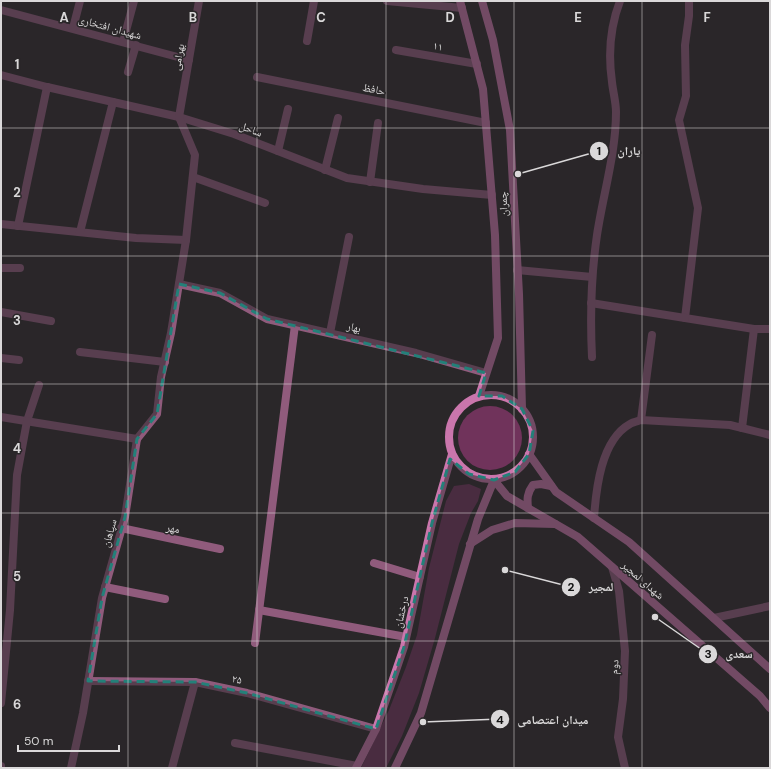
<svg xmlns="http://www.w3.org/2000/svg" width="771" height="769" viewBox="0 0 771 769" font-family="'DM Sans','Noto Naskh Arabic',sans-serif">
	<style>
		.green { fill: #70335b }
		.lines { fill: none; stroke-linecap: round; stroke-linejoin: round }
		.lane { stroke: #905b7c; stroke-width: 8 }
		.street { stroke: #905b7c; stroke-width: 8 }
		.secondary { stroke: #ca76ac; stroke-width: 8 }
		.marked { fill: none; stroke: #238079; stroke-width: 3; stroke-dasharray: 8 5; stroke-linejoin: round }
		.grid { fill: none; stroke: #dad8d9; stroke-width: 1; stroke-opacity: 0.55 }
		.labels { text-anchor: middle; stroke-width: 3; stroke-linejoin: round; paint-order: stroke }
		.street-label { font-size: 11px; fill: #dad8d9; stroke: #2a2729 }
		.grid-label { font-size: 13px; text-anchor: middle; font-weight: bold; fill: #dad8d9; stroke: #2a2729; stroke-width: 3; stroke-linejoin: round; paint-order: stroke }
		.leader { fill: none; stroke: #dad8d9; stroke-width: 1.5 }
		.callout-dot { fill: #dad8d9; stroke: #2a2729; stroke-width: 1.5 }
		.mark-label { font-size: 12px; text-anchor: middle; font-weight: bold; fill: #111 }
		.callout-label { font-size: 12px; text-anchor: middle; font-weight: bold; fill: #dad8d9; stroke: #2a2729; stroke-width: 3; stroke-linejoin: round; paint-order: stroke }
	</style>
	<rect width="100%" height="100%" fill="#2a2729"/>
	<g class="green">
		<circle cx="490" cy="438" r="32"/>
		<path d="M469 484 481 489 478 501 471 513 459 544 435 638 419 693 402 736 386 768H361L389 710 406 667 417 635 429 568 446 501 454 486Z"/>
	</g>
	<g class="lines">
		<g class="lane">
			<path d="M330 333 349 237"/>
			<path d="M27 421 39 385"/>
			<path d="M374 563 420 577"/>
			<path d="M612 567 619 591 625 651 623 699 618 737 625 768"/>
			<path d="M259 610 406 637"/>
		</g>
		<g class="street">
			<path d="M387 1 462 8"/>
			<path d="M689 1V16L685 45 686 96 679 120 698 208 685 318 754 329H770"/>
			<path d="M1 10 189 60"/>
			<path d="M73 28 80 1"/>
			<path d="M307 41 314 1"/>
			<path d="M123 42 134 1"/>
			<path d="M396 50 477 64"/>
			<path d="M128 72 136 45"/>
			<path d="M1 75 47 87 179 117 234 134 347 178 423 189 492 195"/>
			<path d="M257 77 486 123"/>
			<path d="M278 151 288 109"/>
			<path d="M325 170 338 118"/>
			<path d="M193 177 265 203"/>
			<path d="M370 182 378 123"/>
			<path d="M1 224 136 238 186 240"/>
			<path d="M18 226 47 87"/>
			<path d="M80 232 113 102"/>
			<path d="M1 268H20"/>
			<path d="M517 270 592 277"/>
			<path d="M179 284 220 293 267 319 416 353 486 373"/>
			<path d="M591 303 685 318"/>
			<path d="M1 312 51 321"/>
			<path d="M80 352 165 362"/>
			<path d="M592 357C590 316 591 276 597 235 603 195 616 153 616 112 616 102 613 92 612 82 608 54 610 27 620 1"/>
			<path d="M1 358 19 360"/>
			<path d="M1 417 137 439"/>
			<path d="M641 420 652 335"/>
			<path d="M742 428 754 329"/>
			<path d="M594 518C596 489 601 440 630 424 633 422 638 421 641 420L730 425 770 435"/>
			<path d="M121 528 220 549"/>
			<path d="M105 587 165 599"/>
			<path d="M714 618 770 606"/>
			<path d="M255 643 295 325"/>
			<path d="M88 681 195 682 247 693 376 729"/>
			<path d="M1 703 10 610 17 475 27 421"/>
			<path d="M235 743 357 766"/>
			<path d="M1 766V768"/>
			<path d="M71 768 83 713 102 598 125 517 137 439 157 414 161 377 171 333 186 240 195 155 179 117 199 1"/>
			<path d="M172 768 195 682"/>
		</g>
		<g class="secondary">
			<path d="M460 1 483 89 495 235 498 338 479 396"/>
			<path d="M482 1 493 40 510 130 519 294 522 409"/>
			<circle cx="491" cy="437" r="42"/>
			<path d="M529 454 556 492 629 542 770 669"/>
			<path d="M494 480 507 496 578 537 760 696 770 708"/>
			<path d="M528 508C527 499 527 493 533 485L541 484 551 486"/>
			<path d="M470 544 492 530 515 523 555 524"/>
			<path d="M356 768 376 729 404 647 432 523 452 454"/>
			<path d="M395 768 421 713 478 519 494 480"/>
		</g>
	</g>
	<path d="M0 0H771V769H0ZM179 284 220 293 267 319 486 373 479 396H502L522 409 533 431 529 454 515 472 494 480 469 474 450 459 432 523 404 647 376 729 247 693 195 682 88 681 102 598 125 517 137 439 157 414Z" fill="#2a2729" fill-opacity=".55" fill-rule="evenodd"/>
	<path class="marked" d="M179 284 220 293 267 319 486 373 479 396H502L522 409 533 431 529 454 515 472 494 480 469 474 450 459 432 523 404 647 376 729 247 693 195 682 88 681 102 598 125 517 137 439 157 414Z"/>
	<path class="grid" d="M128 1V768M257 1V768M386 1V768M514 1V768M642 1V768M1 128H770M1 256H770M1 384H770M1 513H770M1 641H770"/>
	<g class="labels">
		<g class="street-label">
			<text transform="translate(110 27) rotate(15)" y="4">شهیدان افتخاری</text>
			<text transform="translate(438 46) rotate(10)" y="4">۱۱</text>
			<text transform="translate(178 57) rotate(-80)" y="4">بهرامی</text>
			<text transform="translate(374 89) rotate(11)" y="4">حافظ</text>
			<text transform="translate(251 129) rotate(21)" y="4">ساحل</text>
			<text transform="translate(503 204) rotate(-93)" y="4">چمران</text>
			<text transform="translate(354 327) rotate(13)" y="4">بهار</text>
			<text transform="translate(173 528) rotate(12)" y="4">مهر</text>
			<text transform="translate(109 533) rotate(-74)" y="4">سپاهان</text>
			<text transform="translate(643 580) rotate(41)" y="4">شهدای لمجیر</text>
			<text transform="translate(401 612) rotate(-77)" y="4">درخشان</text>
			<text transform="translate(614 667) rotate(-87)" y="4">دوم</text>
			<text transform="translate(237 679) rotate(12)" y="4">۲۵</text>
		</g>
	</g>
	<g class="grid-label">
		<text x="64" y="22">A</text>
		<text x="193" y="22">B</text>
		<text x="321" y="22">C</text>
		<text x="450" y="22">D</text>
		<text x="578" y="22">E</text>
		<text x="707" y="22">F</text>
		<text x="17" y="69">1</text>
		<text x="17" y="197">2</text>
		<text x="17" y="325">3</text>
		<text x="17" y="453">4</text>
		<text x="17" y="581">5</text>
		<text x="17" y="709">6</text>
	</g>
	<path class="leader" d="M518 174L599 151M505 570L571 587M655 617L708 654M423 722L500 719"/>
	<g class="callout-dot">
		<circle cx="518" cy="174" r="4"/>
		<circle cx="505" cy="570" r="4"/>
		<circle cx="655" cy="617" r="4"/>
		<circle cx="423" cy="722" r="4"/>
		<circle cx="599" cy="151" r="10"/>
		<circle cx="571" cy="587" r="10"/>
		<circle cx="708" cy="654" r="10"/>
		<circle cx="500" cy="719" r="10"/>
	</g>
	<g class="mark-label">
		<text x="599" y="155">1</text>
		<text x="571" y="591">2</text>
		<text x="708" y="658">3</text>
		<text x="500" y="724">4</text>
	</g>
	<g class="callout-label">
		<text x="629" y="155">یاران</text>
		<text x="601" y="591">لمجیر</text>
		<text x="739" y="658">سعدی</text>
		<text x="553" y="724">میدان اعتصامی</text>
	</g>
	<rect width="771" height="769" fill="none" stroke="#dad8d9" stroke-width="4"/>
	<path d="M18 745v6h101v-6" fill="none" stroke="#dad8d9" stroke-width="2"/>
	<text x="24" y="745" font-size="12" fill="#dad8d9" stroke="#2a2729" stroke-width="3" paint-order="stroke">50 m</text>
</svg>
